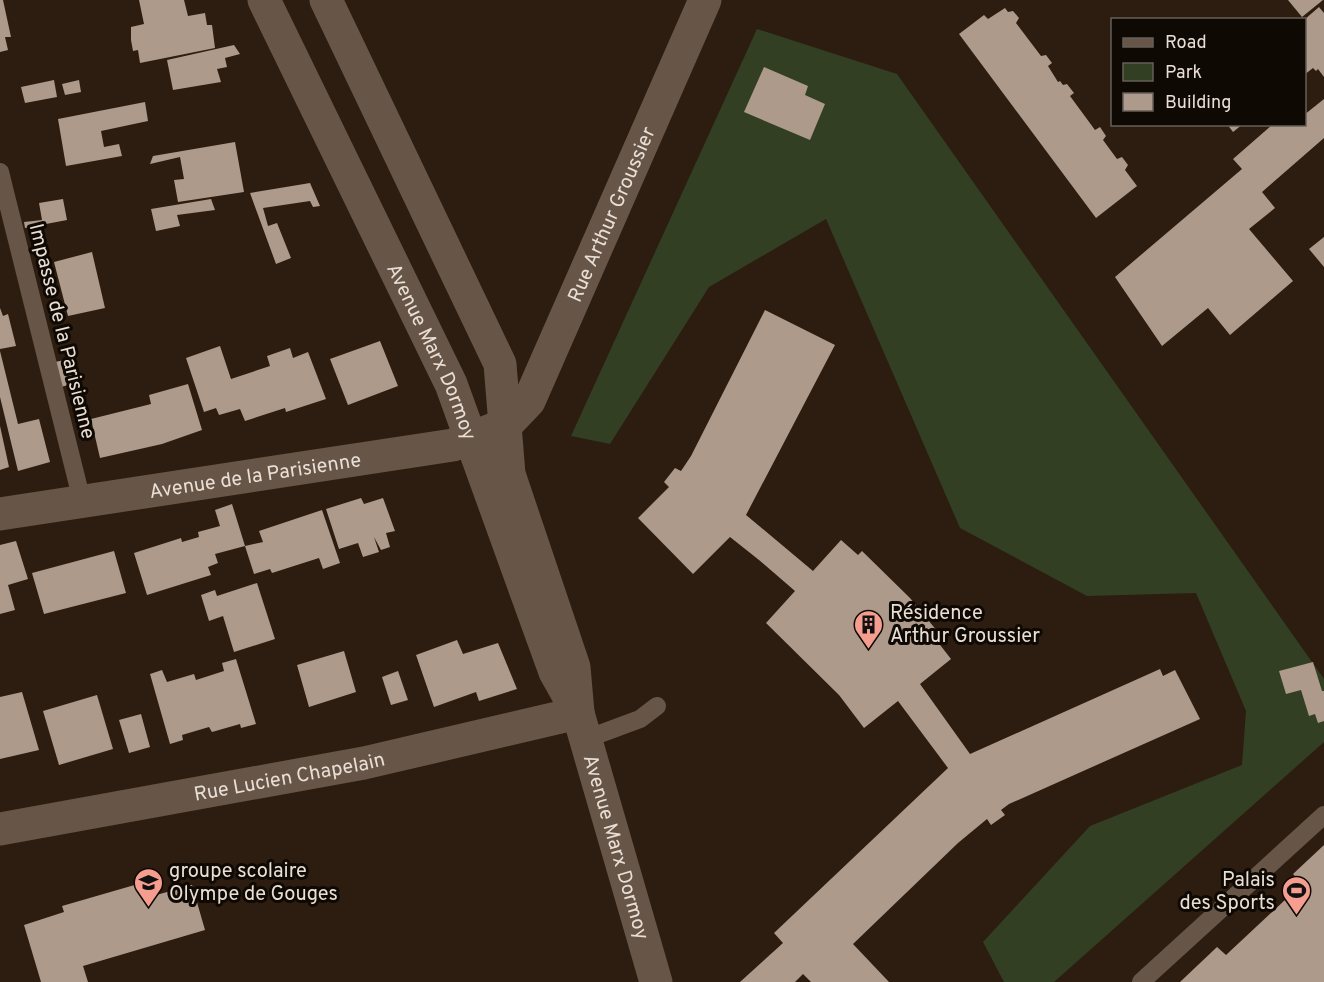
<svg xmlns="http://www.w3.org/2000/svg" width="1324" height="982" viewBox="0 0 1324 982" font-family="Overpass,sans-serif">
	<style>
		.green { fill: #323f23 }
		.building { fill: #ae9a8a }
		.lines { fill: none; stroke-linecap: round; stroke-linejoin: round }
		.lane { stroke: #675647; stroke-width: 18 }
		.street { stroke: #675647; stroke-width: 33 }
		.secondary { stroke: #675647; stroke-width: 33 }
		.labels { text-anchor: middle; stroke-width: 6; stroke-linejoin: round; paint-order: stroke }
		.street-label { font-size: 20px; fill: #eadfd6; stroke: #0f0904 }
		.poi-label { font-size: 20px; fill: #eadfd6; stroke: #0f0904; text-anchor: start }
	</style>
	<rect width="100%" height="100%" fill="#2c1d10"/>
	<path class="green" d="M757 29 897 74 1324 679V742L1054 982H1004L983 942 1090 826 1242 765 1246 711 1196 593 1087 596 960 528 826 219 709 287 610 444 571 436Z"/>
	<g class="building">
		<path d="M0 0H3L11 37H5L8 50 0 52Z"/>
		<path d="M139 0H184L188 16 205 13 207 25H212L215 48 140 63 138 50 133 51 131 40V27L144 24Z"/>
		<path d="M1288 0H1323L1302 17Z"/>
		<path d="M1319 7 1324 13V77L1318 69 1316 71 1313 68 1304 75V20Z"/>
		<path d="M1005 8 1008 12 1013 11 1019 18 1016 23 1041 56 1046 55 1052 63 1048 66 1058 82 1060 81 1063 85 1067 84 1074 93 1070 96 1095 130 1100 127 1106 136 1103 140 1117 159 1122 157 1128 165 1125 170 1137 186 1096 218 959 34 984 15 988 19Z"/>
		<path d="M234 45 240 54 225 58 227 67 217 69 221 82 173 90 167 60Z"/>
		<path d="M764 67 808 86 805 95 825 104 810 140 744 112Z"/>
		<path d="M54 80 57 97 25 103 21 87Z"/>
		<path d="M79 80 81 92 65 95 62 84Z"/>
		<path d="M1324 99V138L1262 192 1275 208 1249 229 1293 281 1230 335 1208 308 1162 346 1115 277 1242 169 1233 159 1273 124H1304V115Z"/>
		<path d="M145 102 148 121 101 131 104 147 119 144 122 156 66 166 58 119Z"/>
		<path d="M1227 124H1243L1233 132Z"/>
		<path d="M235 142 244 192 178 202 174 180 184 179 180 157 150 164 153 156Z"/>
		<path d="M310 183 320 206 313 207 310 201 263 208 268 226 277 223 291 258 276 264 250 193Z"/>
		<path d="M63 199 67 220 25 228 24 222 42 220 39 203Z"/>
		<path d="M211 199 215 210 177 215 180 226 156 231 151 209Z"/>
		<path d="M1324 237V267L1309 249Z"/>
		<path d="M92 252 105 308 68 316 54 262Z"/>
		<path d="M0 308 3 316 8 314 16 346 0 349Z"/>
		<path d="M765 310 835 345 746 515 813 571 841 540 858 555 862 551 910 598 942 637 937 641 951 659 920 684 970 754 1160 669 1163 676 1175 670 1200 719 1009 804 1001 810 1005 815 991 825 987 819 958 843 853 944 889 982H811L803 974 795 982H740L783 943 774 933 948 768 898 701 864 728 839 695 766 623 795 591 759 560 730 537 693 574 638 518 669 487 664 482 675 468 681 471 691 456Z"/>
		<path d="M380 341 398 386 348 405 330 359Z"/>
		<path d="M220 346 231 379 270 366 267 356 290 348 293 358 308 352 326 399 286 412 285 408 245 421 240 409 219 415 216 408 204 412 186 358Z"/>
		<path d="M0 351 18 424 39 419 50 462 18 471 0 397Z"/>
		<path d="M69 359 76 383 61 387 55 362Z"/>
		<path d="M188 384 202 430 162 444 100 458 91 419 151 404 149 395Z"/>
		<path d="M0 426 9 467 0 470Z"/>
		<path d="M361 498 364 504 383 498 395 531 386 533 390 547 381 550 374 537 379 552 363 557 358 543 339 549 326 509Z"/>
		<path d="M232 504 245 546 215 554 218 563 208 567 211 575 147 595 134 553 181 538 182 542 199 537 198 532 220 526 215 510Z"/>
		<path d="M322 510 340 563 323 569 319 558 272 573 270 569 254 574 245 546 263 542 259 531Z"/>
		<path d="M16 541 28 579 8 585 15 610 0 614V545Z"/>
		<path d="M114 551 126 593 44 614 32 573Z"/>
		<path d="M257 583 275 639 234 652 223 616 209 621 201 595 215 590 217 596Z"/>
		<path d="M457 640 463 654 498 643 517 689 479 701 476 692 434 707 416 655Z"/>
		<path d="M344 651 356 692 309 707 297 665Z"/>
		<path d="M236 659 256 724 241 728 240 724 212 732 209 727 182 735 183 740 170 744 150 674 162 670 167 682 194 674 196 680 224 671 222 663Z"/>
		<path d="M1313 662 1322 691H1324V721L1318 723 1315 714 1309 716 1301 690 1286 694 1279 671Z"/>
		<path d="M398 671 408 700 391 705 382 677Z"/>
		<path d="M22 692 39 750 0 759V697Z"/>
		<path d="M97 695 113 749 59 765 43 711Z"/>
		<path d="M141 714 150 747 129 753 119 720Z"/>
		<path d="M1324 845V982H1180L1217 947 1226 955 1302 884 1293 874Z"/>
		<path d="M138 884 142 899 192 885 205 930 83 966 88 982H41L24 925 64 912 62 906Z"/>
	</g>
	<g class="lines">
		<g class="lane">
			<path d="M0 172 82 501"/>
			<path d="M586 739 640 719 657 706"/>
			<path d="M1141 982 1324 815"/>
		</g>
		<g class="street">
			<path id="s1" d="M264 0 451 384 555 672 578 713"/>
			<path id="s2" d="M0 514 453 445 507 424 529 401 705 0"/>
		</g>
		<g class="secondary">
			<path id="s3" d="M326 0 500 364 509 474 574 667 578 713 656 982"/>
			<path id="s4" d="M0 829 364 763 578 713"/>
		</g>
	</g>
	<defs>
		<symbol id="building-pin" viewBox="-11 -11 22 30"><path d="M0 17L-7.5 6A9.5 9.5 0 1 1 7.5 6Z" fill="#f59d8f" stroke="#0f0904"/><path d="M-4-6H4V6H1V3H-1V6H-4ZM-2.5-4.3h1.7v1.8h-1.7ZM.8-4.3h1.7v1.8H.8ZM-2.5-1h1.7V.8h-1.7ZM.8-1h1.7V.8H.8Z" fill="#111"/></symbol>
		<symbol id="school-pin" viewBox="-11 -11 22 30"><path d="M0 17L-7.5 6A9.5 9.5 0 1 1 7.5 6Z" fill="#f59d8f" stroke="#0f0904"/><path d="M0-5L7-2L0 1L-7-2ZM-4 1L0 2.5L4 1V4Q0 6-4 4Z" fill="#111"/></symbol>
		<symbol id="stadium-pin" viewBox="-11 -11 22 30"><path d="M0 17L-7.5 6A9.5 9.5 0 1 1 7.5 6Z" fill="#f59d8f" stroke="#0f0904"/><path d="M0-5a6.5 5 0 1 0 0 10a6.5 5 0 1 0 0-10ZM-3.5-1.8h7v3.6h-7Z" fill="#111"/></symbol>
	</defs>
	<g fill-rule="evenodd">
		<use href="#building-pin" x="852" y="608" width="33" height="45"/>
		<use href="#school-pin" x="132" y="866" width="33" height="45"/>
		<use href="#stadium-pin" x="1280" y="874" width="33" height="45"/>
	</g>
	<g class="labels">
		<g class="street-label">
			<text dy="7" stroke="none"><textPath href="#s2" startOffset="752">Rue Arthur Groussier</textPath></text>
			<text transform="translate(63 331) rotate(76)" y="7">Impasse de la Parisienne</text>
			<text dy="7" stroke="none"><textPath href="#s1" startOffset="390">Avenue Marx Dormoy</textPath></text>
			<text dy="7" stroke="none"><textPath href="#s2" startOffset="258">Avenue de la Parisienne</textPath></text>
			<text dy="7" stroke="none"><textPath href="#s4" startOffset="294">Rue Lucien Chapelain</textPath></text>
			<text dy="7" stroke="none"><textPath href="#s3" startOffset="903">Avenue Marx Dormoy</textPath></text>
		</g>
		<g class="poi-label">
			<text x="890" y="619">Résidence<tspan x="890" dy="23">Arthur Groussier</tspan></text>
			<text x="169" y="877">groupe scolaire<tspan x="169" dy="23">Olympe de Gouges</tspan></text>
			<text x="1275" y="886" text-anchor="end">Palais<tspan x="1275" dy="23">des Sports</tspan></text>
		</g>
	</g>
	<rect x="1111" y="18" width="195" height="108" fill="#0f0904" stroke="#675f58" stroke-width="1.5"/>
	<rect x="1123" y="38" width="30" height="9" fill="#675647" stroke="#675f58" stroke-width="1.5"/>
	<text x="1165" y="48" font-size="18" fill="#eadfd6">Road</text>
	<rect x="1123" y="63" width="30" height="18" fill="#323f23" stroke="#675f58" stroke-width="1.5"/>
	<text x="1165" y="78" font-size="18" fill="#eadfd6">Park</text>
	<rect x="1123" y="93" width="30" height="18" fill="#ae9a8a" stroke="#675f58" stroke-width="1.5"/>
	<text x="1165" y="108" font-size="18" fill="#eadfd6">Building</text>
</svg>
